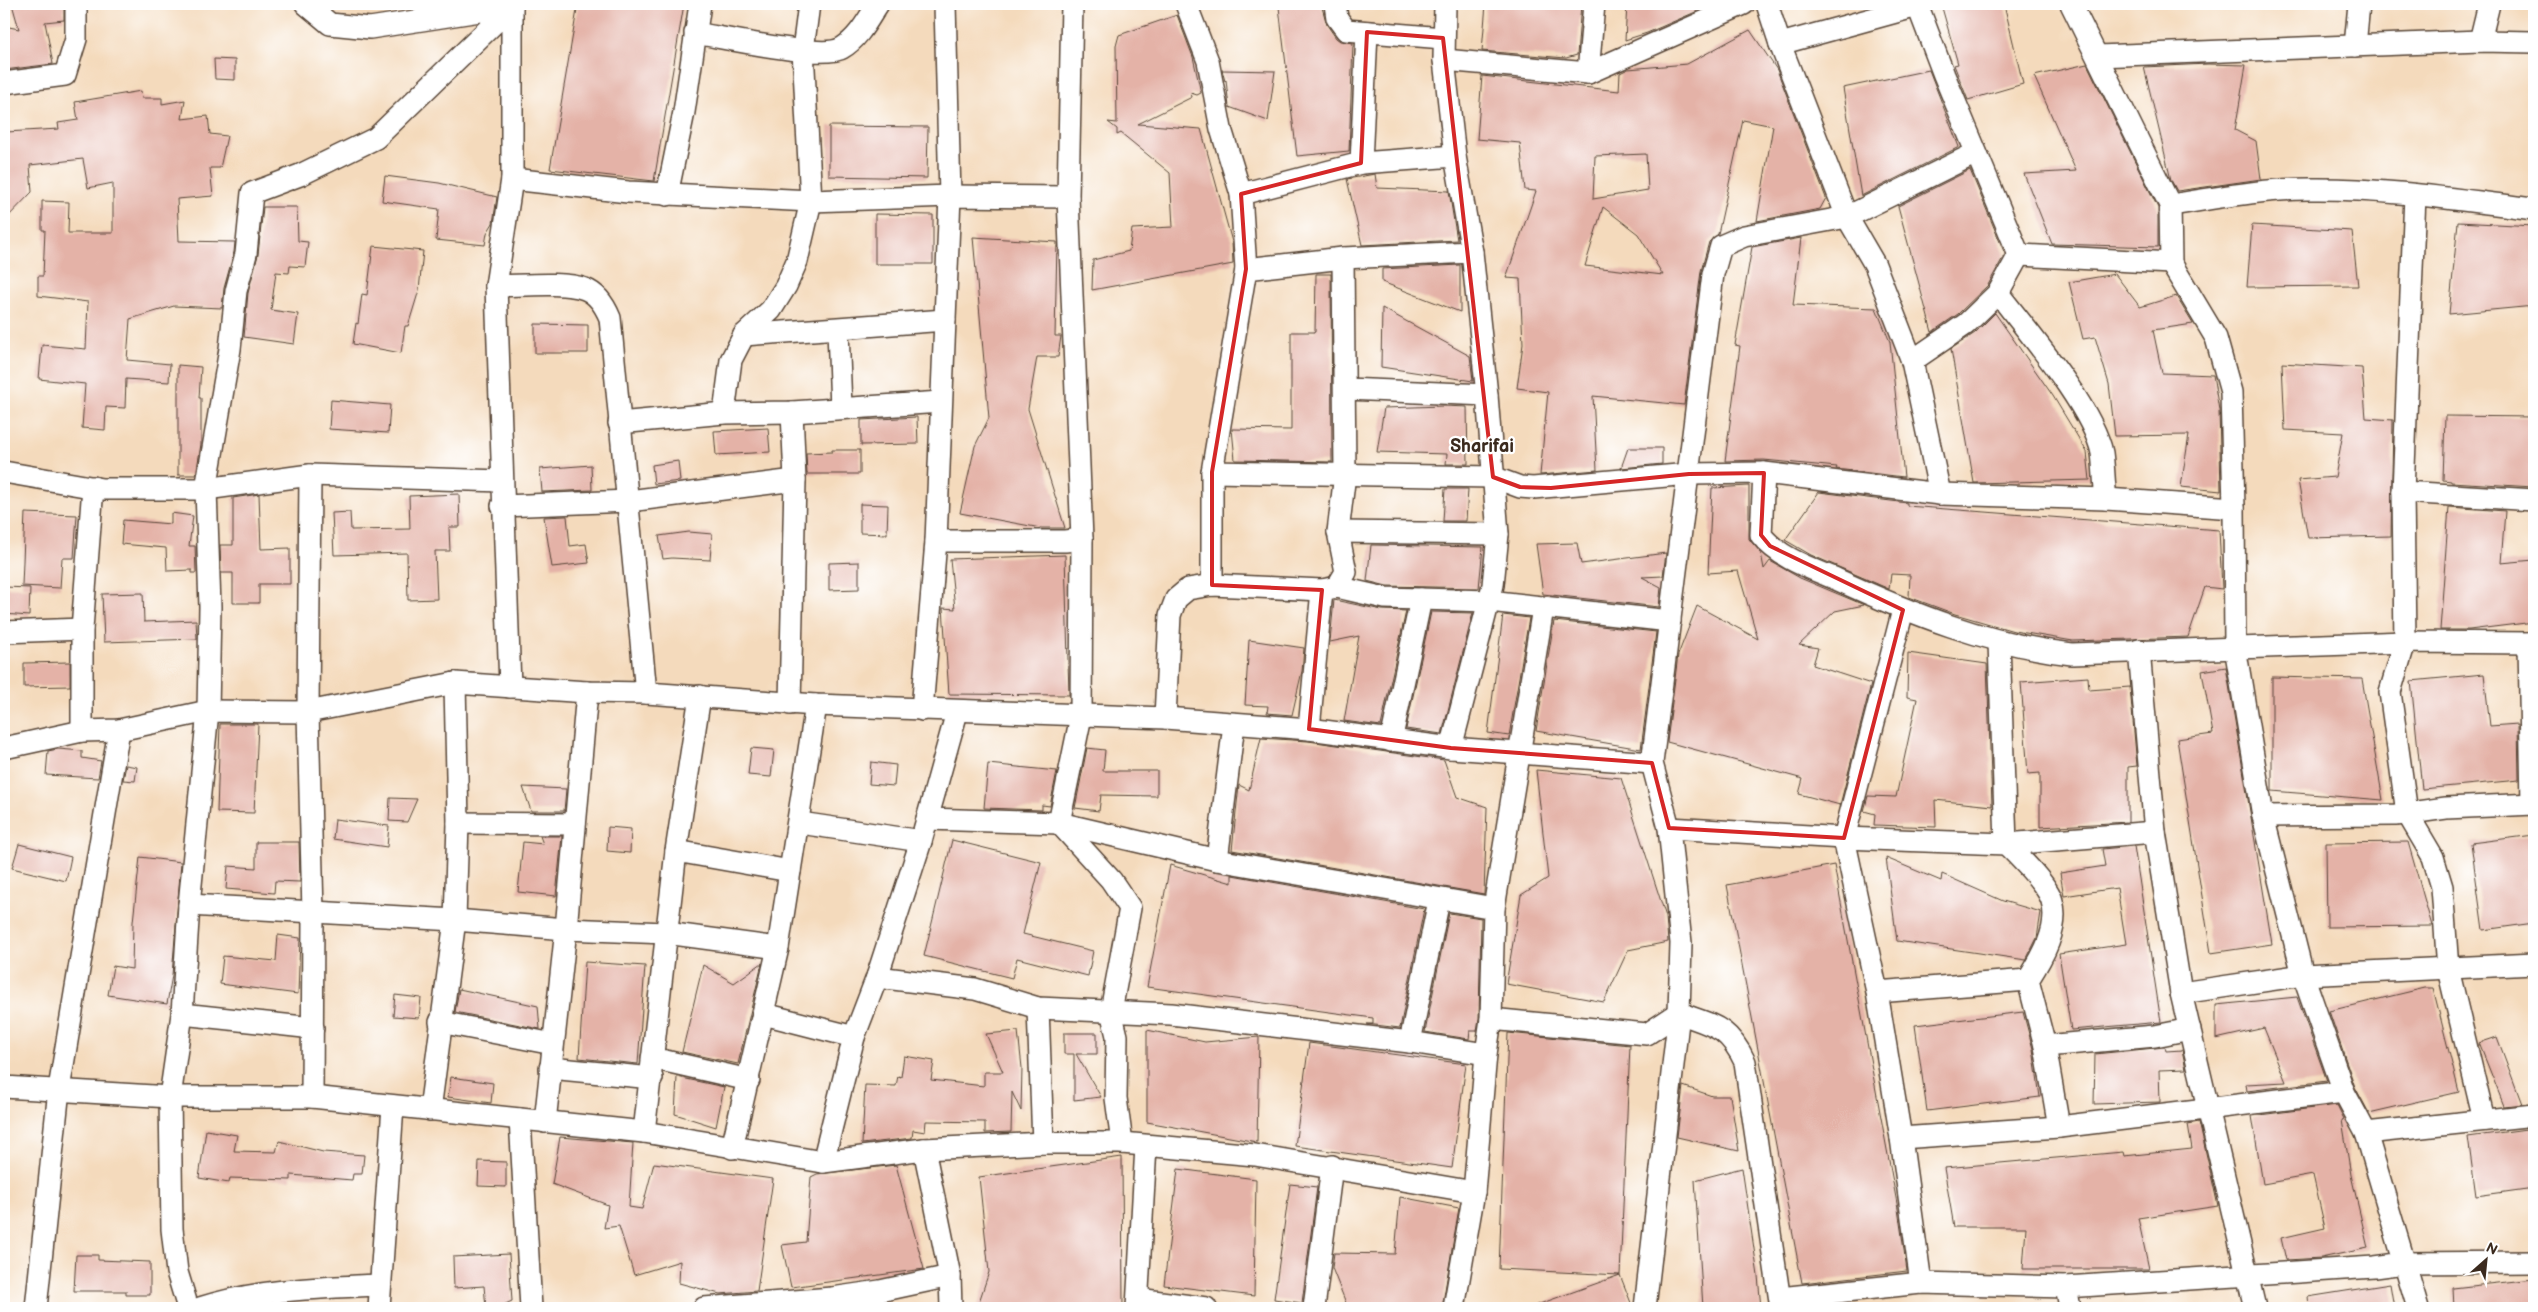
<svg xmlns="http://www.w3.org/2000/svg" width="2538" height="1312" viewBox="0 0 2538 1312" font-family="'Balsamiq Sans',sans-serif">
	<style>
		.building { fill: #e4b2a7; fill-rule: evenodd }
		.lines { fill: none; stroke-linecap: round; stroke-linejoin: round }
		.minor-casing { stroke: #574436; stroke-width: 24 }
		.minor { stroke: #fff; stroke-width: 21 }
		.marked { fill: none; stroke: #d62828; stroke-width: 4; stroke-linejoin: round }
		.labels { text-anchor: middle; stroke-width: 4.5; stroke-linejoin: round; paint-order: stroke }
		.district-label { font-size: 18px; font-weight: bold; fill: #3b2a1e; stroke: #fff }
	</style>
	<rect width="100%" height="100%" fill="#fff"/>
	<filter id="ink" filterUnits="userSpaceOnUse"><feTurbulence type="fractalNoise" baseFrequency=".02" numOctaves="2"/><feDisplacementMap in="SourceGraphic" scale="10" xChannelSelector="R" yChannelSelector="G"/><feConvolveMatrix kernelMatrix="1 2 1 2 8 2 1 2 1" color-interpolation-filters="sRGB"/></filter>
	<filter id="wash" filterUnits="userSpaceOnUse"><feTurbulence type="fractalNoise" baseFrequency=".0096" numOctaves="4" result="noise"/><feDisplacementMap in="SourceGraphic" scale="20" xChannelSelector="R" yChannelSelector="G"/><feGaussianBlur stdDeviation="1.12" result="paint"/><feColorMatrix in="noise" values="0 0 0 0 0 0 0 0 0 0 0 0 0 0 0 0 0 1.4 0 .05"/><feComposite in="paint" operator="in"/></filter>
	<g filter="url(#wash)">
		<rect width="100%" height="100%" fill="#f4dabc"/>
		<g id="blocks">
			<g class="building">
				<path d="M12 4H64V20L45 22 53 64 4 70V26L19 29Z"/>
				<path d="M578 4H684L654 181 550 169Z"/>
				<path d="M1304 4H1321L1327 25 1336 38 1340 41 1353 43 1349 151 1297 156 1279 7Z"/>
				<path d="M1486 4H1581L1577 55 1566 58 1482 51Z"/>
				<path d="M1627 4H1714L1647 33 1625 40Z"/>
				<path d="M1941 4H2004L2023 84 1968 100 1954 65 1958 64Z"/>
				<path d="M1177 15 1193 57 1201 93 1197 95 1191 93 1192 97 1138 124 1201 129 1232 242 1233 264 1092 290 1093 260 1129 251 1132 229 1173 227 1170 173 1121 133 1117 135V129L1108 122 1117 123 1116 46 1119 35Z"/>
				<path d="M1750 30 1777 70 1826 198 1820 209 1757 221 1773 126 1743 120 1718 234 1709 242 1701 271 1684 405 1593 396 1597 470 1540 475 1548 392 1517 388 1523 344 1520 279 1506 278 1536 191 1525 190 1520 143 1477 139 1482 76 1619 91 1620 73 1628 69 1687 64ZM1646 154 1648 190 1593 199 1595 156ZM1603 207 1638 234 1663 275 1585 266Z"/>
				<path d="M214 59 235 60V80L215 79Z"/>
				<path d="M2087 64 2158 208V247L2052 244 2024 174 2076 171 2034 76Z"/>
				<path d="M2208 64 2246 65 2235 130 2256 141 2261 179 2177 191 2171 180 2144 67Z"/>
				<path d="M1222 70 1275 71 1268 121 1229 107 1226 80 1225 81Z"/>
				<path d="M1929 70 1959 147 1861 196 1843 88Z"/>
				<path d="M141 91 142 98H162V104L185 100 182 119 208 116 210 134 227 136 220 168H210L213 196 177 199 179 241 235 242 234 252 224 288 222 308 174 306 130 319 127 360 170 364 169 382 126 379 125 408 106 407 105 430 82 428 85 384 39 379 42 345 86 349 88 302 38 296V276H43L45 230H42V201L69 202 68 233H113V183L88 188 83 159 30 165 32 192 4 221V148L7 147 6 132 59 129 58 123 78 120 75 102Z"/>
				<path d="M829 126 928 127 927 178 829 176Z"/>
				<path d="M1970 170 2005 254 1988 285 1958 314 1932 332 1898 206Z"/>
				<path d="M1375 174 1377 188 1449 191 1457 240 1362 245 1347 179Z"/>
				<path d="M385 176 439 183 497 197 493 223 487 233 485 245 436 240 439 209 382 201Z"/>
				<path d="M263 207H297L298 241 308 242 305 267 290 266 289 273 276 272 271 310 298 314 294 344 244 337 248 293 258 255Z"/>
				<path d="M875 214 933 215V264H875Z"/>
				<path d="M2458 222 2534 226V306L2449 314Z"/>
				<path d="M2252 225 2352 231 2358 286 2247 287Z"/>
				<path d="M973 237 1057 242 1055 336H1061L1058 357H1037L1028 409 1065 528H1041L960 513 975 446 989 418Z"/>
				<path d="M1801 238 1793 305 1876 308 1890 342 1904 477 1836 469 1837 467 1764 460 1725 461 1740 346 1735 345 1752 247Z"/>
				<path d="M373 246 423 251 419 290 408 326H405L401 353 353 344 356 323 358 324 362 294 367 295Z"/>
				<path d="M1460 265V312L1382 282V269Z"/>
				<path d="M1316 274H1331L1332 462 1235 460 1232 429 1291 430V332H1315Z"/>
				<path d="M2115 274 2140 307 2176 296 2193 324 2153 330 2162 373 2213 375 2219 410 2221 491 2181 487 2189 435 2115 436 2109 384 2095 337 2083 339 2069 282Z"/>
				<path d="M1382 308 1470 356 1473 381 1381 367Z"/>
				<path d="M1995 313 2053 396 2087 452 2090 480 1974 483 1951 349 1975 333Z"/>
				<path d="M535 324 588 325V353H535Z"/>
				<path d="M2282 363 2362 368 2366 418 2393 420 2391 536 2308 538 2298 480 2335 477 2343 433 2285 430Z"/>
				<path d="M178 365 201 367 199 398H201V444L196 475H178Z"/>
				<path d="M331 400 390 405 388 433 329 429Z"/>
				<path d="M1443 406 1467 407 1468 464H1446L1447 454 1377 452 1384 408Z"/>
				<path d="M2445 416 2534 417V487L2451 482V481L2443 480Z"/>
				<path d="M917 417 918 444 861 445V420Z"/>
				<path d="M768 428 770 452 716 455 714 431Z"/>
				<path d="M1628 448H1662V464L1621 468Z"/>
				<path d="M832 450H860V474H807L806 453 832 452Z"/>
				<path d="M678 461 680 481 654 484 652 465Z"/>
				<path d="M591 465 592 490 542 492 540 469Z"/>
				<path d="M1749 486V539L1761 553 1764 569 1770 561 1800 578 1864 605 1835 611 1799 645 1818 648 1813 665 1871 684 1840 805 1799 794 1803 779 1667 742 1678 655 1697 606 1758 639 1738 571 1708 573 1712 488Z"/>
				<path d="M1445 489H1468L1466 521H1443Z"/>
				<path d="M1819 492 1907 503V506L2219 530 2222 589 2205 587 2188 637 2073 641 2014 631 1955 614 1909 597 1910 575 1891 574 1889 589 1811 555 1785 540Z"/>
				<path d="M259 494 261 549 290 548V584H259V603H233V573H221L220 545H233V498Z"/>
				<path d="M459 494 460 527H449L450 551H435L437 599 408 600 407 553 334 555 332 513 350 512 351 530 410 529 409 496Z"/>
				<path d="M860 504 888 505 887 534 860 533Z"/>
				<path d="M2449 507 2505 511 2501 563 2534 560V622L2469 630H2440Z"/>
				<path d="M25 513 77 515 74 558H62L60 588 22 586Z"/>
				<path d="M171 513 193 516 189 546H195L196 573H192V570L167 571 166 548 121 544 123 520 171 524Z"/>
				<path d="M567 516 570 546 586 544 589 563 552 567 544 517Z"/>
				<path d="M689 532 712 534 710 560 672 558 663 559 659 536Z"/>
				<path d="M1577 543 1581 564 1666 553 1663 576 1642 577 1661 587 1659 607 1543 594 1536 544Z"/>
				<path d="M1371 545 1483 547 1479 588 1387 586 1367 581Z"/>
				<path d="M1065 555 1069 695 949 694 943 608 955 609 950 559Z"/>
				<path d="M859 562V589L829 590V563Z"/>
				<path d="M4 587 30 588 29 616 4 614Z"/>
				<path d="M143 593 144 622 196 620 197 639 104 642 102 594Z"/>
				<path d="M1334 600 1382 610 1406 611 1381 726 1344 721 1359 636 1330 642Z"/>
				<path d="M1431 612 1473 613 1442 734 1406 729Z"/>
				<path d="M1503 615 1529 618 1509 736 1488 733Z"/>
				<path d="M1554 621 1656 632 1641 749 1536 731Z"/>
				<path d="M1249 640 1304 648 1302 671 1292 715 1267 713 1268 706 1245 705Z"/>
				<path d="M1908 653 1987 664 1992 806 1935 800 1936 827 1874 825 1875 814 1864 811 1868 796 1896 797 1917 699 1907 697Z"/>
				<path d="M70 662V686L24 687V663Z"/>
				<path d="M2226 667 2272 944 2211 953 2177 739 2213 734 2202 671Z"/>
				<path d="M2484 674 2490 726 2518 724 2519 780 2422 789 2411 681Z"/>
				<path d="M2088 677 2089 690 2130 687 2137 766 2128 767V822L2040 827V773L2028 774 2021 682Z"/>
				<path d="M2272 677 2362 679 2383 800 2272 791Z"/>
				<path d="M220 724H258L254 813 217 812Z"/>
				<path d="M1261 738 1308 741 1444 760 1457 797 1487 807 1484 894 1232 850 1239 785 1249 790Z"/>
				<path d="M751 748 774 750 771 777 748 775Z"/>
				<path d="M1087 748 1105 750 1103 771H1157V796L1101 795 1099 811 1075 808Z"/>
				<path d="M58 749 82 751V758L101 761 98 778 46 775 48 751Z"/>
				<path d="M871 762 896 765 894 786 869 784Z"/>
				<path d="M988 764 1057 771 1050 806 1042 805V810L984 808Z"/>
				<path d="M126 765 137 767 135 781 123 780Z"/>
				<path d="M1536 770 1621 778 1666 917 1668 942 1628 950 1604 1002 1506 984 1521 895 1548 878Z"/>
				<path d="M523 787 566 789 564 811H531Z"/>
				<path d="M390 798 417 799 407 822 389 821Z"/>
				<path d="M335 819 389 826 387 847 333 839Z"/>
				<path d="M608 827 631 829 630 853 607 851Z"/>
				<path d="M2534 835V923L2483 930 2471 843Z"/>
				<path d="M540 836H562L556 896 518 892 523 842 543 844Z"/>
				<path d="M952 840 1041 862 1023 934 1093 951 1088 976 1017 958 1012 978 924 956Z"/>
				<path d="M256 842H299L300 882 275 881 274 893 226 889 228 866 256 868Z"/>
				<path d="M2408 842 2432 926 2327 927 2326 843Z"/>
				<path d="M19 844 71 857 66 881 12 868Z"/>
				<path d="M2134 846 2161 1022 2071 1030 2059 954 2126 944 2117 888 2064 896 2060 873 2105 866 2102 849Z"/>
				<path d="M140 857 181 862 172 975 167 1004 108 995 113 966 132 969 133 922Z"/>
				<path d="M1886 858 1941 881 1942 874 2003 901 2041 912 2037 938 2026 960 1897 941Z"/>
				<path d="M1170 865 1232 883V875L1424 909 1400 1028 1367 1024H1373V1018L1147 987Z"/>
				<path d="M1834 865 1898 1209 1907 1271 1802 1283 1727 885Z"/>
				<path d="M1449 913 1481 918 1479 1018 1477 1031H1470L1469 1039 1425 1032Z"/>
				<path d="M278 935 300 938 298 994 220 984 223 956 276 961Z"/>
				<path d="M585 962 645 966 638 1064 579 1058Z"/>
				<path d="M762 963 738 1064 682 1052 703 965 734 983Z"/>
				<path d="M2425 988H2433L2459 1092 2369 1113 2355 1087 2329 1011Z"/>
				<path d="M459 989 538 1006 540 1029 455 1012Z"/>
				<path d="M395 995 421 998 419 1018 393 1016Z"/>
				<path d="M2297 997 2327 1081 2247 1091 2246 1084 2286 1082 2264 1028 2216 1039V1005Z"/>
				<path d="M2023 1012 2033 1049 2040 1097 1927 1111 1915 1025Z"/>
				<path d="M1147 1030 1205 1042 1259 1037 1257 1142 1147 1122Z"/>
				<path d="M1018 1031 1022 1068 1021 1111 1012 1092 1011 1132 985 1133V1122L926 1121 925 1132 913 1130 912 1138 862 1144 865 1085 896 1086 898 1076 901 1077 904 1056 934 1061 931 1080 984 1086V1072H1003L986 1034Z"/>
				<path d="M1064 1033H1097V1054H1076L1101 1097 1074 1100V1054H1064Z"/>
				<path d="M1508 1033 1630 1045 1620 1275 1499 1269Z"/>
				<path d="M2497 1037 2522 1104 2504 1106 2479 1043Z"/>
				<path d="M1309 1043 1466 1064 1452 1168 1295 1146Z"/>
				<path d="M2165 1047 2166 1051 2182 1050 2186 1069 2159 1070 2160 1102 2094 1104 2095 1054Z"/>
				<path d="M451 1077 493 1083 491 1103 448 1097Z"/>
				<path d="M677 1077 724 1087 716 1127 675 1114Z"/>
				<path d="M1683 1086 1712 1096H1730L1739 1151 1677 1137Z"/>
				<path d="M2337 1105 2344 1119 2342 1120 2351 1175 2368 1248 2321 1258 2286 1260 2281 1238 2325 1228 2313 1175 2263 1184 2252 1116Z"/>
				<path d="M2199 1122 2218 1206 2138 1218 2149 1269H2023L2026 1227H1954L1944 1168 2123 1152 2124 1156 2192 1149 2188 1124Z"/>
				<path d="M2534 1128V1188L2476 1196 2468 1137Z"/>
				<path d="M206 1130 237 1135 234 1151 276 1152 279 1141 323 1152 364 1155 362 1174H353L352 1180 291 1175V1180L230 1178 229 1183 199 1178Z"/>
				<path d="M560 1137 633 1143 629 1207 642 1209 654 1163 773 1179 757 1291 720 1294 679 1283 680 1261 634 1275 619 1226 604 1228 608 1205 552 1184Z"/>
				<path d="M1122 1157 1123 1308H977L989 1272 979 1177Z"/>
				<path d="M479 1161 506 1162V1187L478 1186Z"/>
				<path d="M896 1165 924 1269 791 1287 782 1245 806 1242 811 1177 817 1174Z"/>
				<path d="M1742 1168 1758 1276 1761 1308H1703L1695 1180Z"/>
				<path d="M1178 1169 1256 1179 1254 1296 1164 1285Z"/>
				<path d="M1290 1184 1317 1187 1302 1303 1274 1299Z"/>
				<path d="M1400 1197 1459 1208 1442 1308H1348L1332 1268 1334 1253 1395 1254Z"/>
				<path d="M509 1254 512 1301 497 1308H486L484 1286 454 1288 453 1257Z"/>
				<path d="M76 1255H98V1260L150 1262V1295H126V1291H74Z"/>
				<path d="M1620 1275 1633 1308H1535L1534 1306Z"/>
				<path d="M2534 1279V1308H2454L2453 1288Z"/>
				<path d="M2390 1284 2394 1308H2309L2308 1297Z"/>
			</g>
		</g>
	</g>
	<g filter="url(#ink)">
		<use href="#blocks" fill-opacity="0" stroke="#574436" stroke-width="1"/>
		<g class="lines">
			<defs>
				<g id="minor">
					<path d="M306 4 330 24 370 28 512 6"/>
					<path d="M1186 4 1208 61 1221 129 1241 194 1246 269 1212 472V585"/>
					<path d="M1335 4 1337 18 1346 30 1443 38"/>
					<path d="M1445 4 1444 60 1455 156 1472 252 1487 395 1498 534 1493 585 1451 748"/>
					<path d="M1767 4 1780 44 1847 217 1976 153"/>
					<path d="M1917 4 1944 75 2019 255"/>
					<path d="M2071 4 2170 205 2171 263 2216 338 2231 392 2234 508 2235 647 2263 816 2303 975 2344 1092 2366 1133 2418 1308"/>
					<path d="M695 33C721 37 823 60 842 48 859 38 868 19 878 4"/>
					<path d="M2480 41 2489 4"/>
					<path d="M1780 44 1918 6"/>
					<path d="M2355 46 2359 4"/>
					<path d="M2098 56 2480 41 2534 42"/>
					<path d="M1444 60 1588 73 1744 4"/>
					<path d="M1588 73 1594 4"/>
					<path d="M4 83 65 75 76 39V4"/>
					<path d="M1361 163 1367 32"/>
					<path d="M512 179 628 192 811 201 950 196 1068 197"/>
					<path d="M1241 194 1361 163 1455 156"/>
					<path d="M667 195 684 112 700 4"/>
					<path d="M2415 195 2403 492 2405 642 2390 692 2407 813 2433 857 2442 887 2448 969 2484 1120"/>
					<path d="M2170 205C2216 198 2263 189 2310 189 2385 188 2460 200 2534 209"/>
					<path d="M2019 255 2171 263"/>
					<path d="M1246 269 1343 258 1472 252"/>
					<path d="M496 286C519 286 564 281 585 289 598 294 605 306 610 318L646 693"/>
					<path d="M1998 293C2027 331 2093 408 2102 453 2104 468 2104 484 2106 499"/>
					<path d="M838 330 841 408"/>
					<path d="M744 335 945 320"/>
					<path d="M1912 361 1966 324 1998 293 2019 255"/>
					<path d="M1346 389 1487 395"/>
					<path d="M724 413 731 360 744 335 771 310 786 286 797 261 811 201 803 50 809 4"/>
					<path d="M619 423 724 413 792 412 941 402"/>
					<path d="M4 472 102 489H206L310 475 502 481"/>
					<path d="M1212 472 1493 477 1520 487 1533 488 1689 474 1764 473 1940 494 2106 499 2234 508"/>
					<path d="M1764 473 1761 535C1779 558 1810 568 1836 579 1912 614 1989 645 2072 654L2405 642 2534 643"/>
					<path d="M310 475 308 712 313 913 312 1097"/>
					<path d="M2403 492 2534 500"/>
					<path d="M502 506 629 501 795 480"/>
					<path d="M1338 532 1498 534"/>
					<path d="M936 541H1065L1082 539"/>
					<path d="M1337 587 1346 572 1338 532 1345 474 1343 258"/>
					<path d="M1903 610 1844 838 1877 992 1901 1138 1921 1283"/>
					<path d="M4 632 82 629"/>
					<path d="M1999 642 2006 844C2018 856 2048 885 2052 901 2060 928 2042 958 2028 980L2045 1046 2059 1127"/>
					<path d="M2529 643 2532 803"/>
					<path d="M2139 650 2155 832 2181 993 2255 1308"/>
					<path d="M510 687 496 286 512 179V4"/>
					<path d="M790 704 795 480 792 412"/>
					<path d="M922 710 936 541 950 196 945 4"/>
					<path d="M1165 718 1170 615 1176 599 1188 589 1212 585 1322 590 1337 587 1385 598 1489 601 1670 621"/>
					<path d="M1309 729 1322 590"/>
					<path d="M82 731V629L93 487"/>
					<path d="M1391 741 1421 599"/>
					<path d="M4 748 82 731 119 730 208 711 308 712 455 683 587 692 646 693 816 705 1165 718 1309 729 1451 748 1652 763"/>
					<path d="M2263 816 2396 815 2446 808 2534 804"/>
					<path d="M927 819 1059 823 1217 860 1494 908"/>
					<path d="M458 823 575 824"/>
					<path d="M800 823 921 841"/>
					<path d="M1059 823 1081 716 1082 539 1068 197 1072 4"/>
					<path d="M1059 823 1111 880 1130 908 1111 1011 1117 1036 1116 1098 1122 1143"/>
					<path d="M1669 828 1844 838 2006 844 2155 832"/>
					<path d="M676 851 790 871"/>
					<path d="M1217 860 1234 724"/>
					<path d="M189 905 455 920 566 929 666 933 778 948"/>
					<path d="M877 977 975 989 1038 1008 1171 1014 1410 1042 1486 1054"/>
					<path d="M1877 992 2028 980"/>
					<path d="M2181 993 2303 975 2534 964"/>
					<path d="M1038 1008 1043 1143"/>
					<path d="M1679 1013C1714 1026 1728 1026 1745 1062L1781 1308"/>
					<path d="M182 1014 313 1028"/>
					<path d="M764 1014 854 1037"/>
					<path d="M1491 1019 1647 1034 1679 1013"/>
					<path d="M440 1022 553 1044"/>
					<path d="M1410 1042 1439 900"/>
					<path d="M2045 1046 2155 1036 2190 1029"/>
					<path d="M652 1058 749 1080"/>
					<path d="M550 1068 652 1078"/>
					<path d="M4 1087 170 1097H312L644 1132 823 1162 924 1149 1043 1143H1122L1255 1155 1474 1192"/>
					<path d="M430 1110 455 920 458 823 455 683"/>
					<path d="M520 1119 531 1308"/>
					<path d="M545 1122 566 929 587 692"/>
					<path d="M644 1132 676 851 700 696"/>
					<path d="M2366 1133 2534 1115"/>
					<path d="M1901 1138 2059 1127 2344 1092"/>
					<path d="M732 1148 778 948 816 705"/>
					<path d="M924 1149 950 1276 951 1308"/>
					<path d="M823 1162 854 1037 877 977 921 841 957 712"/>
					<path d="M2066 1287 2070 1308"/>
					<path d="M1780 1298 1921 1283 2066 1287 2374 1267 2404 1263 2534 1262"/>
					<path d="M1138 1299 1206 1308"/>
					<path d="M36 1308 59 1089 119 730"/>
					<path d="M188 1308 177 1272 172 1229 170 1097 182 1014 189 905 208 711 210 607 206 489 230 349 236 291 246 254 252 193 300 175 376 138 512 6"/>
					<path d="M200 1308C259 1289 318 1288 379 1285"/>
					<path d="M379 1308 393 1106"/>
					<path d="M704 1308 832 1298 880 1291 950 1276"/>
					<path d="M1137 1308 1146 1146"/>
					<path d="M1314 1308 1332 1166"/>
					<path d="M1454 1308 1474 1192 1486 1054 1491 1019 1494 908 1543 608"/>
					<path d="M1645 1308 1679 1013 1681 943 1669 828 1652 763 1713 274 1721 246 1744 236 1847 217 1875 265 1912 361 1940 494"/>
				</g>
			</defs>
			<use href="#minor" class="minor-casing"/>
			<use href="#minor" class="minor"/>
		</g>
	</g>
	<path class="marked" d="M1367 32 1443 38 1493 477 1520 487 1551 488 1689 474 1764 473 1761 535 1770 546 1903 610 1844 838 1669 828 1652 763 1451 748 1309 729 1322 590 1212 585V472L1246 269 1241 194 1361 163Z"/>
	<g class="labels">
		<g class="district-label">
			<text x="1482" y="452">Sharifai</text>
		</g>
	</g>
	<rect width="2538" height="1312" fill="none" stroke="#fff" stroke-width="20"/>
	<g transform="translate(2486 1260) rotate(27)" stroke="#ffffff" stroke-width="4" paint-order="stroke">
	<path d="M0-4L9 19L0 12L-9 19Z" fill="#3b2a1e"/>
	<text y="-8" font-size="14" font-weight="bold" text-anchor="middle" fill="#3b2a1e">N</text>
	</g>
</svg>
